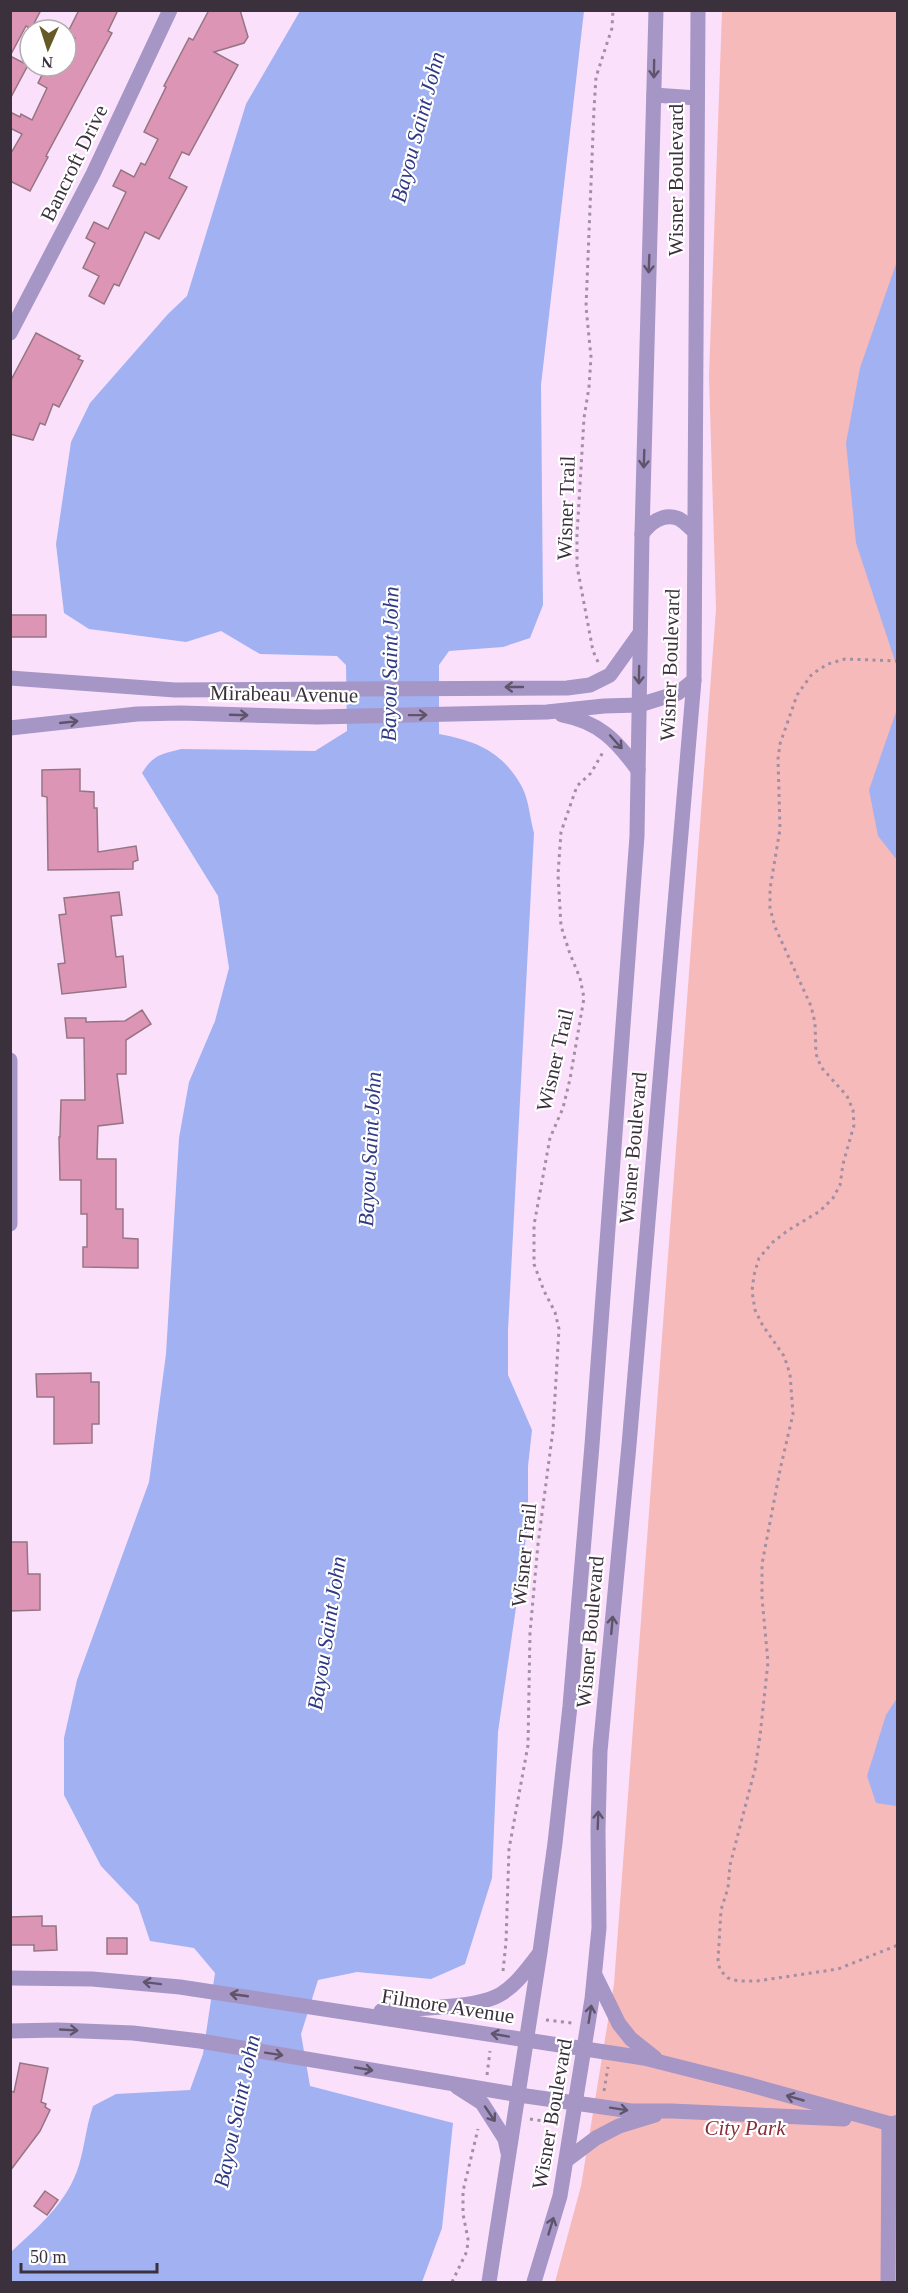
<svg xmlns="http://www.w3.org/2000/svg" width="908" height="2293" viewBox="0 0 908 2293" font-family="Georgia,serif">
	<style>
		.green { fill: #f7babb }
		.water { fill: #a1b1f2 }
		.building { fill: #dd95b5; stroke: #967583; stroke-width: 1.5 }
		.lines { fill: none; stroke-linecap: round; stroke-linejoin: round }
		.path { stroke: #a28fa3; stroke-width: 3; stroke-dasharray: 3 4.5; stroke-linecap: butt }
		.minor { stroke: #a596c5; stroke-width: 15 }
		.oneway { stroke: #60546c }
		.labels { text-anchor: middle; stroke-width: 4.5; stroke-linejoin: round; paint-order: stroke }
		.street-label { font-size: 21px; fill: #3b313c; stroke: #fff }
		.park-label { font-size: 21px; font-style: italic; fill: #8a2d38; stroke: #fff }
		.water-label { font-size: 22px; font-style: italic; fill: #2f3984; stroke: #fff }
	</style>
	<rect width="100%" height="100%" fill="#fbe0fc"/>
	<path class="green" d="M722 11H897V2282H555L581 2186 614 1984 716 609 709 376Z"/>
	<g class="water">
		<path d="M300 11H584L541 385 543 605 530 638 503 647 449 651 439 665V734C477 741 503 752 522 787 529 800 530 819 534 833L508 1330V1375L532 1430 528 1466V1524L498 1732 492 1878 465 1964 431 1979 357 1972 318 1980 301 2034 310 2086 453 2123 442 2228 422 2282H11V2252C38 2227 68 2202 79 2165 85 2145 86 2127 93 2106L116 2094 190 2090 203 2054 215 1973 194 1948 150 1941 138 1905 101 1866 64 1795V1738L77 1680 149 1482 166 1354 179 1138 189 1082 215 1021 229 968 218 896 142 773C153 755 161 754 181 749L315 751 347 731 346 665 337 656 260 654 221 631 186 642 89 629 64 613 56 544 71 442 90 403 168 314 187 296 246 104Z"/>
		<path d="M897 261V667L856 543 846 443 860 368Z"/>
		<path d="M897 709V860L878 836 869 790Z"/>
		<path d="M897 1698 898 1803 896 1806 876 1803 867 1776 886 1715Z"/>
	</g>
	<g class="building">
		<path d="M10 10H41L31 29 26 26 10 56Z"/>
		<path d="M79 10H118L108 31 112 33 46 156 48 157 30 191 10 181V155L22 134 10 128V112L20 117 21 114 32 120 47 88 38 83 46 67 57 73 60 66H66V56L75 38 67 34Z"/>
		<path d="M209 10H240L248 37 244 43 214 52 238 65 189 155 182 152 169 178 187 187 159 239 145 232 119 286 114 284 104 304 89 296 99 276 83 268 95 243 86 238 94 222 108 229 126 192 113 186 121 170 134 177 141 163 145 165 158 139 144 132 166 87 164 86 189 38 193 40Z"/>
		<path d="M10 56 28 65 10 99Z"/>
		<path d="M36 333 80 356 78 359 83 361 59 407 53 404 45 425 40 423 33 440 10 434V382Z"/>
		<rect x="10" y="615" width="36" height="22"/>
		<path d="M80 769V791L94 792V808H97L98 852 136 846 138 860 133 862V869L48 870 47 797 42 796V770Z"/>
		<path d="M119 892 122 915 111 916 116 957 123 956 126 987 62 994 58 964 65 963 59 915 66 914 64 898Z"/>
		<path d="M142 1010 151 1024 126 1040V1074H117L123 1123 98 1126 97 1159H116V1209H123V1238L138 1239V1268L83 1267V1247H87V1214H81V1180H60L59 1137H60L61 1100H85L84 1038H67L65 1018H86V1022L125 1021Z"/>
		<path d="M91 1373V1382H99V1424H92V1443L54 1444V1397H37L36 1374Z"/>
		<path d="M10 1542H27L28 1574H40V1610L10 1611Z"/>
		<path d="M42 1916V1926H56L57 1950 34 1951V1945H10V1917Z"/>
		<rect x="107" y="1938" width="20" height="16"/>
		<path d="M20 2063 48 2068 41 2102 46 2104 45 2107 50 2110 40 2131 10 2171V2091L14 2092Z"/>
		<path d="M45 2191 58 2200 47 2215 34 2206Z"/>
	</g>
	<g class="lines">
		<g class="path">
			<path d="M898 661 845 659 828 664 812 674 797 695 780 744 778 759 780 829 770 889V908L775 927 811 1006 815 1023 816 1054 821 1067 847 1096 853 1110 854 1125 843 1164 840 1185 833 1198 820 1211 787 1231 773 1242 759 1258 754 1275 752 1291 755 1310 763 1326 784 1356 790 1374 793 1414 780 1470 762 1564V1598L768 1662 760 1736 755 1769 730 1865 728 1888 721 1910 718 1961 720 1970 728 1978 738 1981H757L838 1969 898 1945"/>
			<path d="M598 662 593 651 577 566V535L584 418 589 387 591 357 586 307 594 109 596 77 612 28 613 10"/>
			<path d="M503 1971 506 1942 509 1849 528 1745 530 1633 538 1544 553 1430 559 1329 555 1312 544 1291 534 1264V1225L550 1138 563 1108 570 1079 584 998 580 978 570 954 561 926 558 875 561 832 577 786 591 773 603 752"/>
			<path d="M546 2020 572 2023"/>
			<path d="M487 2075 490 2051"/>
			<path d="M604 2091 608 2067"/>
			<path d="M530 2119 556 2123"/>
			<path d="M452 2282 467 2251 468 2239 463 2214V2191L478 2129"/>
		</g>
		<g class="minor">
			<path d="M654 95 697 98"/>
			<path d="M10 333 93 174 170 10"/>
			<path d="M642 534C650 523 663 513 677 518 683 520 689 527 694 531"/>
			<path d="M10 678 175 690 567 688 590 685 610 675 640 633"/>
			<path d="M562 715C599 722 616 740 638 770"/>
			<path d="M10 728 137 714 181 713 317 717 547 712 604 706 639 705 678 693 694 680"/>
			<path d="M10 1060V1224"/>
			<path d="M595 1975 619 2024 631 2039 655 2058"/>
			<path d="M10 1978 92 1979 180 1987 644 2058 747 2084 898 2126"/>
			<path d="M381 2011C411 2008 477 2009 501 1994 517 1984 527 1969 539 1954"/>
			<path d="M10 2031 58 2030 133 2033 200 2041 519 2095 631 2111H672L844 2119"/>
			<path d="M457 2087 482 2103 505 2139 508 2153"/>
			<path d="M568 2159 596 2138 619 2126 655 2115"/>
			<path d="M489 2282 540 1952 555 1843 570 1706 592 1445 637 836 642 534 656 10"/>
			<path d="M534 2282 560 2196 592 1999 599 1928 598 1830 600 1751 629 1445 694 680 698 10"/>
			<path d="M888 2282 889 2125 898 2122"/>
		</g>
	</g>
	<defs><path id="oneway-shaft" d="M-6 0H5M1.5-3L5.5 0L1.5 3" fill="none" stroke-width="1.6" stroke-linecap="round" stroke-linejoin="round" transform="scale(1.5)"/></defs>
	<g class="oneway">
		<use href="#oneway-shaft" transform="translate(654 69) rotate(91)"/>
		<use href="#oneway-shaft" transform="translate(649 264) rotate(92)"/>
		<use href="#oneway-shaft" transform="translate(644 459) rotate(92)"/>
		<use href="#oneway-shaft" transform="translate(639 675) rotate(91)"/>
		<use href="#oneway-shaft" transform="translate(514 687) rotate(-180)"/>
		<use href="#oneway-shaft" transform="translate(239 715) rotate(2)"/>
		<use href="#oneway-shaft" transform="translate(418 715) rotate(-1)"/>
		<use href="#oneway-shaft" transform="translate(69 722) rotate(-6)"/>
		<use href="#oneway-shaft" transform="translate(616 742) rotate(48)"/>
		<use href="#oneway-shaft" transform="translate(612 1625) rotate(-85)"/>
		<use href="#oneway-shaft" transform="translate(598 1820) rotate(-88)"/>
		<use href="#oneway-shaft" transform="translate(152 1983) rotate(-173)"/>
		<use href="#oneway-shaft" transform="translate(239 1995) rotate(-172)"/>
		<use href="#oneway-shaft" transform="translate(590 2014) rotate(-81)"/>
		<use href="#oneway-shaft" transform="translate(69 2030) rotate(3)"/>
		<use href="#oneway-shaft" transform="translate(500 2035) rotate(-170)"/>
		<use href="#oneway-shaft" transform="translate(274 2054) rotate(9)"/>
		<use href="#oneway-shaft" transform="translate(364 2069) rotate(10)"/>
		<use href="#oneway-shaft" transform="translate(795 2098) rotate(-164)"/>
		<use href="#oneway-shaft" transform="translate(619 2109) rotate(9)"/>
		<use href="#oneway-shaft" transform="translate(490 2114) rotate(56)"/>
		<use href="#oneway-shaft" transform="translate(551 2226) rotate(-73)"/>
	</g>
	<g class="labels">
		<g class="street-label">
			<text transform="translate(74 163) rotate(-64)" y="7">Bancroft Drive</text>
			<text transform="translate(676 180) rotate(-90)" y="7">Wisner Boulevard</text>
			<text transform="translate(566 508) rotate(-88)" y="7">Wisner Trail</text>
			<text transform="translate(670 665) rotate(-88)" y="7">Wisner Boulevard</text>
			<text transform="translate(284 694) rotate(1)" y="7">Mirabeau Avenue</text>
			<text transform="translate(555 1060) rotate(-77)" y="7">Wisner Trail</text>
			<text transform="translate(633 1148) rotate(-85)" y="7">Wisner Boulevard</text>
			<text transform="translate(524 1555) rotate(-84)" y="7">Wisner Trail</text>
			<text transform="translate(590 1632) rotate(-85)" y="7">Wisner Boulevard</text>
			<text transform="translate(448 2006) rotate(9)" y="7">Filmore Avenue</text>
			<text transform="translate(552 2114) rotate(-80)" y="7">Wisner Boulevard</text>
		</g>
		<g class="park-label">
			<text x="745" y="2135">City Park</text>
		</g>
		<g class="water-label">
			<text transform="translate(417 127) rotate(-75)" y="8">Bayou Saint John</text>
			<text transform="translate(389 664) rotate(-89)" y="8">Bayou Saint John</text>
			<text transform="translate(369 1149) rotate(-87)" y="8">Bayou Saint John</text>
			<text transform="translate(326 1633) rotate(-81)" y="8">Bayou Saint John</text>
			<text transform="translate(236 2111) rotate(-78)" y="8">Bayou Saint John</text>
		</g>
	</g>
	<rect width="908" height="2293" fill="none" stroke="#3b313c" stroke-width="24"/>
	<g transform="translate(48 48) rotate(183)"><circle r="28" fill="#ffffff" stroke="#b1adb1" stroke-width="1.5"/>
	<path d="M0-4.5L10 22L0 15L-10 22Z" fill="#665926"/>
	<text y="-9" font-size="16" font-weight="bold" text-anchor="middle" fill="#3b313c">N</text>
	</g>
	<path d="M21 2263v9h136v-9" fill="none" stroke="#3b313c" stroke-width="3"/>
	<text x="30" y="2263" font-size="18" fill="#3b313c" stroke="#ffffff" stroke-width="4.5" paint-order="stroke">50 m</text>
</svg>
